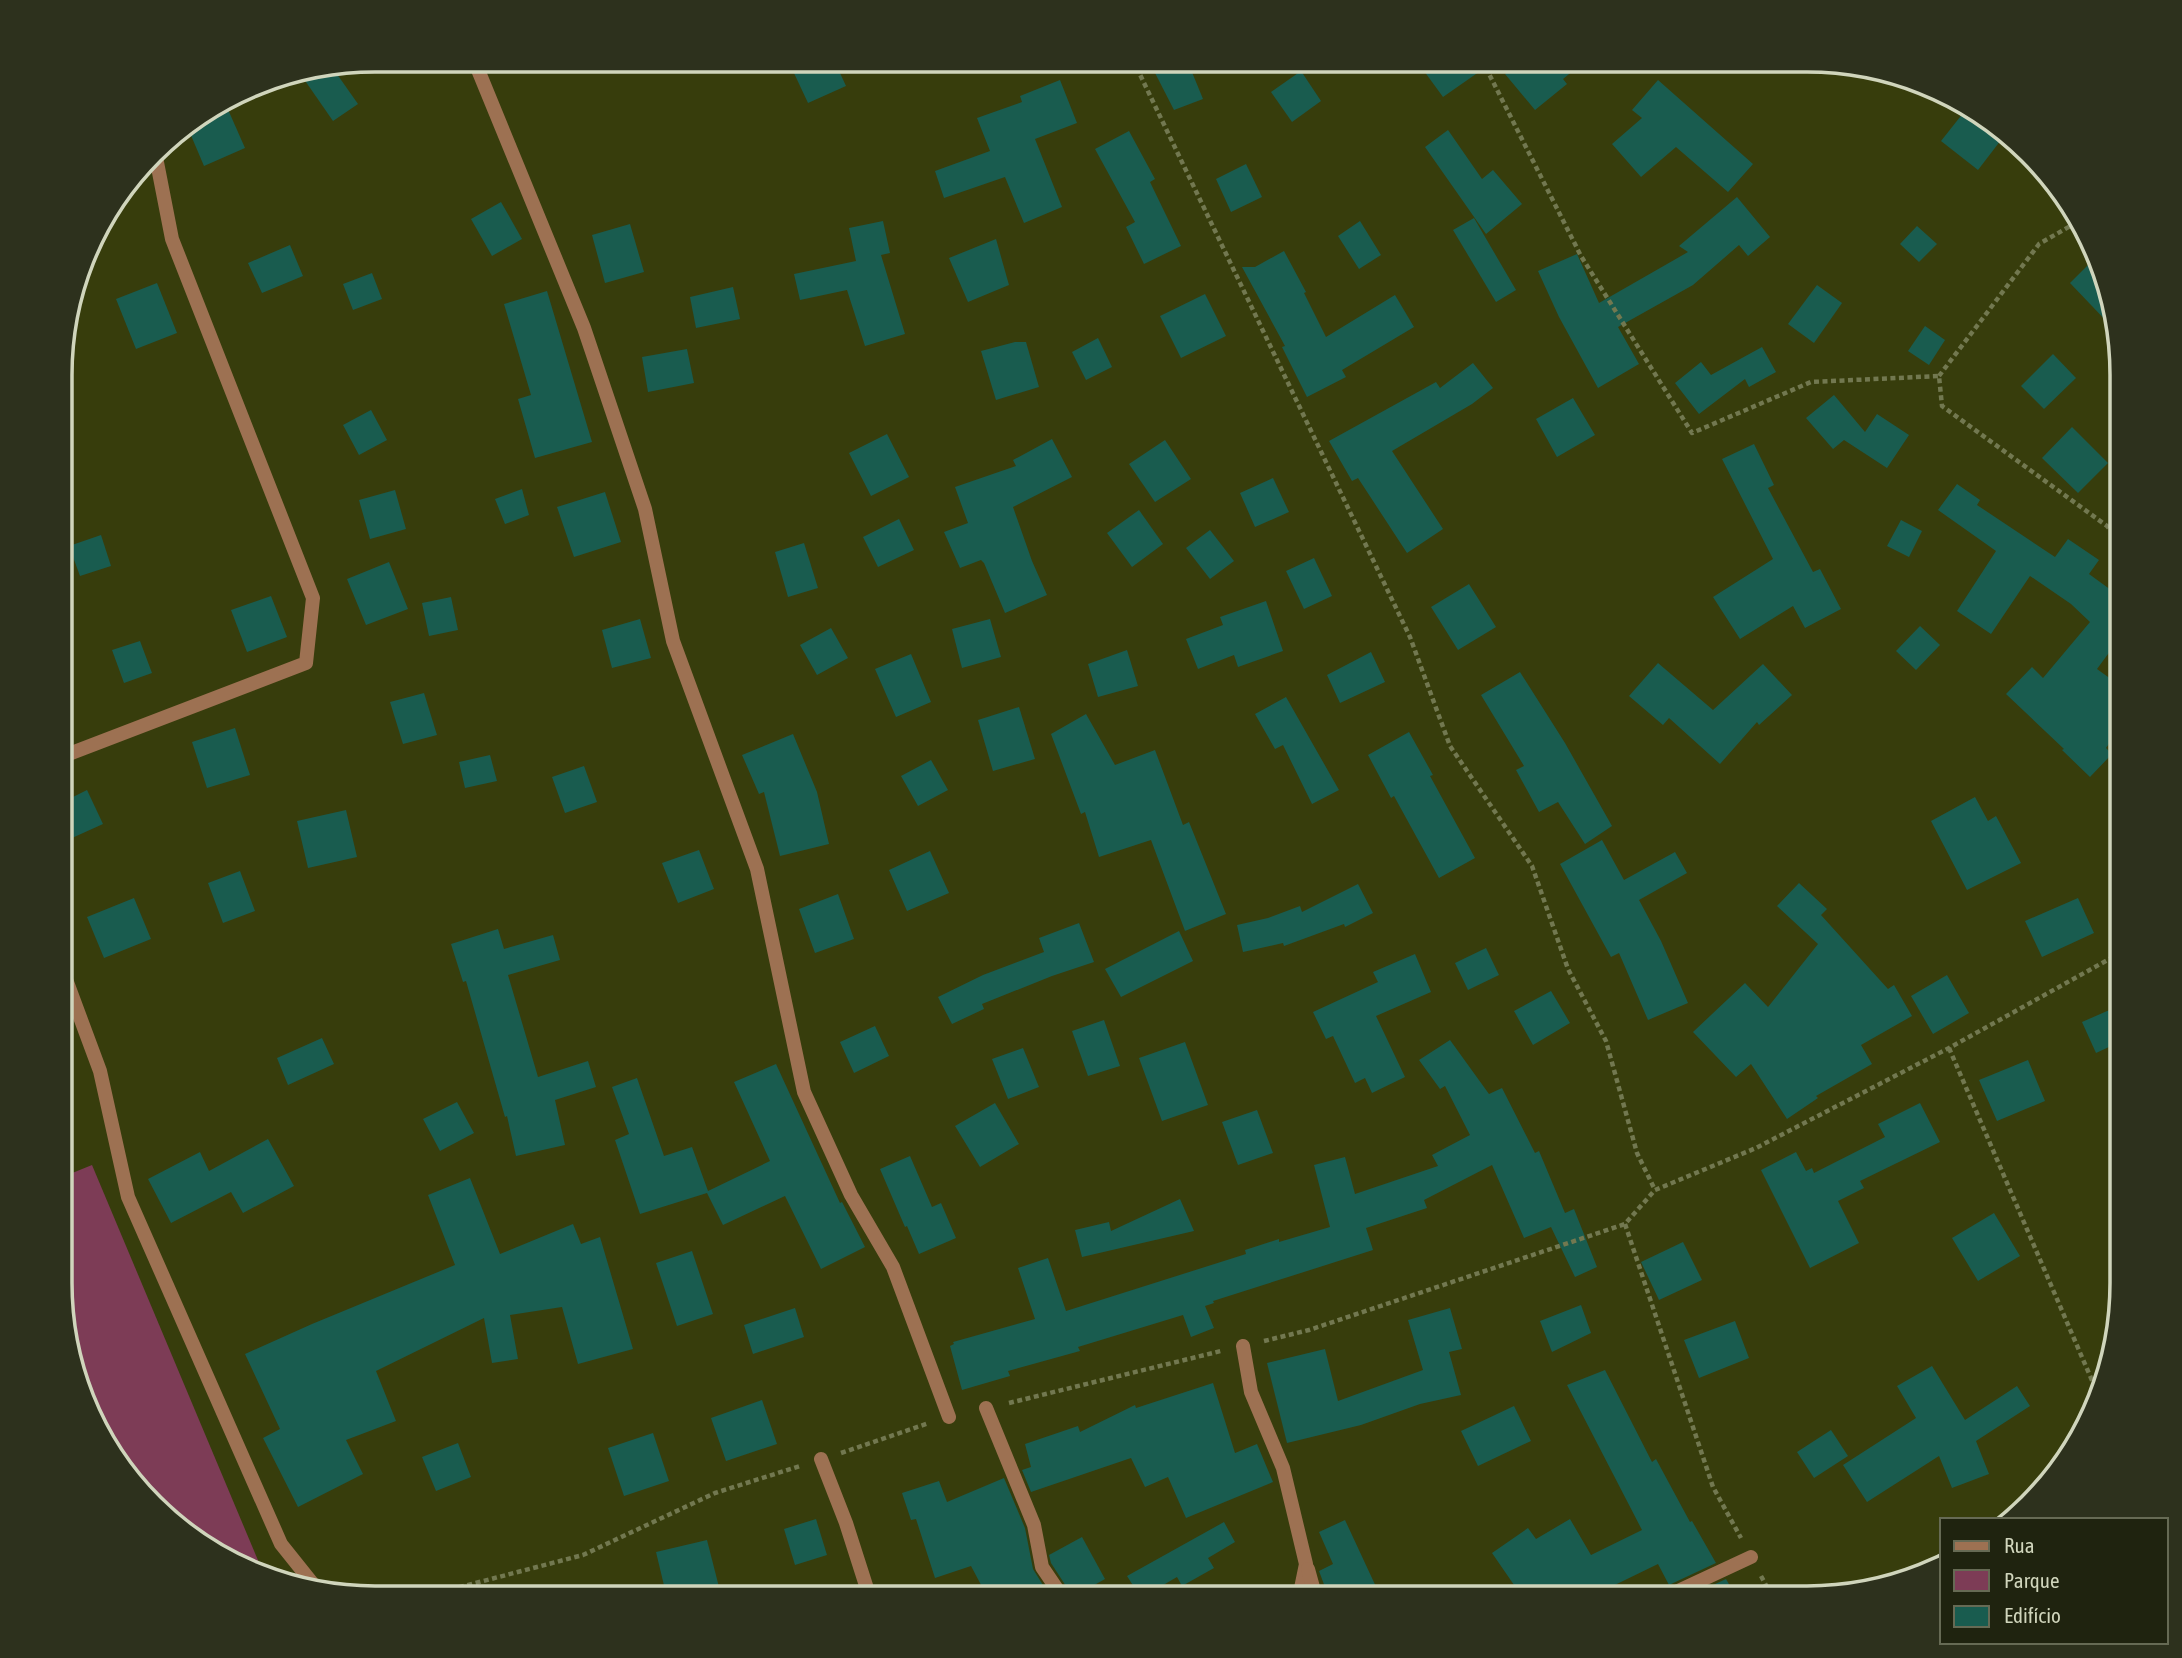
<svg xmlns="http://www.w3.org/2000/svg" width="2182" height="1658" viewBox="0 0 2182 1658" font-family="'Asap Condensed',sans-serif">
	<style>
		.green { fill: #7d3c56 }
		.building { fill: #195c4f }
		.lines { fill: none; stroke-linecap: round; stroke-linejoin: round }
		.path { stroke: #727850; stroke-width: 4.5; stroke-dasharray: 5 3.5; stroke-linecap: butt }
		.street { stroke: #9d7152; stroke-width: 14 }
		.rim { fill: none; stroke: #d0d5bc; stroke-width: 3.5 }
	</style>
	<rect width="100%" height="100%" fill="#373d0c"/>
	<path class="green" d="M92 1165 265 1577 254 1575 167 1521 92 1423 60 1304V1178Z"/>
	<g class="building">
		<path d="M818 60H834L846 86 808 103 793 71Z"/>
		<path d="M1180 60H1187L1203 99 1174 110 1154 71Z"/>
		<path d="M1416 60H1496L1443 97Z"/>
		<path d="M1524 60H1586L1563 79 1567 84 1535 110 1505 74Z"/>
		<path d="M332 67 358 104 333 121 299 72Z"/>
		<path d="M1301 71 1321 101 1292 122 1271 92Z"/>
		<path d="M1060 80 1077 123 1035 139 1062 207 1024 223 1005 177 944 198 935 171 990 151 977 118 1022 102 1020 96Z"/>
		<path d="M1658 80 1753 164 1728 192 1676 147 1641 177 1612 144 1642 118 1632 110Z"/>
		<path d="M226 105 245 148 204 166 187 126Z"/>
		<path d="M1964 112 2001 140 1978 170 1941 141Z"/>
		<path d="M1448 130 1482 179 1493 170 1522 204 1486 234 1425 147Z"/>
		<path d="M1129 131 1155 179 1150 182 1181 246 1144 264 1126 227 1135 222 1095 149Z"/>
		<path d="M1246 164 1262 197 1231 212 1216 179Z"/>
		<path d="M1737 197 1770 237 1748 256 1739 245 1693 285 1618 327 1639 364 1598 388 1559 317 1538 271 1577 254 1599 303 1688 252 1679 246Z"/>
		<path d="M501 202 522 239 492 256 471 219Z"/>
		<path d="M1474 218 1516 290 1496 302 1453 230Z"/>
		<path d="M883 221 890 253 881 255 905 334 865 346 847 290 800 300 794 274 856 261 849 228Z"/>
		<path d="M1360 221 1381 255 1359 269 1338 236Z"/>
		<path d="M630 224 644 272 605 283 592 235Z"/>
		<path d="M1917 226 1937 244 1919 262 1900 244Z"/>
		<path d="M996 239 1009 285 968 302 949 258Z"/>
		<path d="M290 245 303 276 262 293 248 263Z"/>
		<path d="M1284 251 1306 292 1304 293 1326 337 1395 295 1414 327 1342 370 1346 377 1307 397 1282 347 1285 346 1242 267H1255Z"/>
		<path d="M2095 258 2099 272 2112 327 2070 283Z"/>
		<path d="M372 273 382 299 353 310 343 284Z"/>
		<path d="M157 283 177 333 136 349 116 299Z"/>
		<path d="M1817 285 1842 303 1814 343 1788 324Z"/>
		<path d="M733 287 740 319 696 328 690 297Z"/>
		<path d="M547 291 592 442 535 458 518 399 531 395 504 304Z"/>
		<path d="M1205 294 1226 336 1181 358 1160 316Z"/>
		<path d="M1925 326 1945 340 1929 365 1908 351Z"/>
		<path d="M1098 338 1112 367 1086 380 1072 352Z"/>
		<path d="M1015 342H1026L1039 387 996 400 981 351Z"/>
		<path d="M1762 347 1776 372 1749 387 1745 379 1699 414 1675 383 1701 362 1711 375Z"/>
		<path d="M687 349 694 383 648 392 642 357Z"/>
		<path d="M2053 354 2076 378 2044 409 2021 386Z"/>
		<path d="M1473 363 1493 388 1472 404 1392 451 1443 529 1407 553 1358 478 1352 481 1329 441 1436 382 1440 388Z"/>
		<path d="M1834 395 1865 432 1877 414 1909 435 1887 468 1844 440 1833 449 1806 418Z"/>
		<path d="M1573 398 1595 435 1557 457 1536 419Z"/>
		<path d="M371 410 387 440 359 455 343 425Z"/>
		<path d="M2072 427 2108 463 2078 493 2042 458Z"/>
		<path d="M887 434 909 477 871 496 849 453Z"/>
		<path d="M1052 439 1072 477 1013 507 1032 561 1047 595 1005 613 984 563 981 560 960 568 944 532 968 523 955 487 1016 466 1013 460Z"/>
		<path d="M1165 440 1191 479 1155 502 1129 464Z"/>
		<path d="M1754 444 1774 485 1768 488 1813 572 1820 569 1841 609 1805 628 1793 606 1740 639 1713 597 1773 559 1722 459Z"/>
		<path d="M1273 478 1289 512 1255 527 1240 493Z"/>
		<path d="M1957 484 1980 500 1977 505 2055 557 2068 539 2099 560 2089 574 2122 598V635L2097 669 2122 687V725L2106 748 2112 754 2090 777 2062 750 2064 749 2006 694 2032 667 2043 678 2090 622 2071 604 2030 576 1991 634 1957 611 1996 551 1938 510Z"/>
		<path d="M522 489 529 515 505 524 495 499Z"/>
		<path d="M395 490 406 529 370 539 359 500Z"/>
		<path d="M605 492 621 542 574 557 557 507Z"/>
		<path d="M1139 510 1163 544 1132 567 1107 533Z"/>
		<path d="M899 519 914 550 878 567 863 537Z"/>
		<path d="M1901 520 1922 531 1909 557 1887 546Z"/>
		<path d="M1210 530 1234 561 1210 579 1186 548Z"/>
		<path d="M101 535 111 566 80 576 69 546Z"/>
		<path d="M804 543 818 588 788 597 775 552Z"/>
		<path d="M1314 558 1332 596 1304 609 1286 571Z"/>
		<path d="M389 562 408 609 366 625 347 579Z"/>
		<path d="M1469 584 1496 627 1458 650 1431 607Z"/>
		<path d="M271 596 287 637 247 652 231 610Z"/>
		<path d="M451 597 458 630 429 636 422 603Z"/>
		<path d="M1266 601 1283 651 1238 667 1234 655 1198 669 1186 639 1223 625 1220 617Z"/>
		<path d="M640 619 651 658 612 668 602 630Z"/>
		<path d="M990 619 1001 657 962 668 952 629Z"/>
		<path d="M1920 626 1940 645 1916 670 1896 651Z"/>
		<path d="M831 628 848 658 817 675 800 645Z"/>
		<path d="M140 641 152 673 124 683 112 650Z"/>
		<path d="M1127 650 1138 686 1098 697 1088 664Z"/>
		<path d="M1371 652 1385 682 1340 703 1327 675Z"/>
		<path d="M911 654 931 702 896 717 875 669Z"/>
		<path d="M1658 663 1713 710 1763 664 1792 695 1759 725 1757 722 1720 764 1669 718 1663 725 1629 696Z"/>
		<path d="M1520 672 1565 743 1612 826 1585 844 1558 802 1539 812 1516 770 1524 766 1481 695Z"/>
		<path d="M424 693 437 735 403 744 390 702Z"/>
		<path d="M1286 697 1339 790 1312 804 1283 745 1275 749 1255 714Z"/>
		<path d="M1019 707 1035 759 993 771 978 720Z"/>
		<path d="M1086 714 1115 765 1155 750 1183 825 1189 822 1226 914 1185 931 1151 840 1099 857 1085 812 1081 814 1051 734Z"/>
		<path d="M235 728 250 775 207 788 192 742Z"/>
		<path d="M1409 732 1433 775 1430 776 1475 858 1439 878 1394 796 1391 798 1368 755Z"/>
		<path d="M793 734 817 792 829 844 780 856 764 792 759 794 742 755Z"/>
		<path d="M490 755 497 781 465 788 459 762Z"/>
		<path d="M931 760 948 790 918 806 901 776Z"/>
		<path d="M584 766 597 802 565 813 552 777Z"/>
		<path d="M87 790 103 824 61 843V803Z"/>
		<path d="M1975 797 1988 821 1996 816 2021 863 1967 890 1931 821Z"/>
		<path d="M346 810 357 857 308 868 297 821Z"/>
		<path d="M1602 840 1624 880 1675 852 1687 873 1639 900 1661 941 1688 1003 1648 1020 1619 953 1611 957 1560 864Z"/>
		<path d="M699 850 714 889 678 903 662 863Z"/>
		<path d="M930 851 949 893 907 911 889 870Z"/>
		<path d="M240 871 255 911 223 923 208 883Z"/>
		<path d="M1799 883 1827 909 1821 915 1888 989 1894 985 1912 1016 1861 1045 1872 1064 1816 1096 1818 1098 1787 1119 1751 1064 1736 1077 1693 1032 1745 983 1768 1007 1818 944 1777 906Z"/>
		<path d="M1358 884 1373 913 1345 927 1344 924 1284 946 1283 943 1243 952 1237 925 1268 918 1300 906 1302 912Z"/>
		<path d="M838 894 854 939 815 953 799 909Z"/>
		<path d="M134 898 151 939 104 958 87 917Z"/>
		<path d="M2078 898 2094 933 2042 957 2025 921Z"/>
		<path d="M1079 923 1094 962 1052 976 982 1004 984 1009 952 1024 938 997 983 975 1044 952 1039 938Z"/>
		<path d="M498 929 504 949 553 935 560 960 508 975 538 1077 588 1061 596 1087 555 1100 565 1145 516 1156 507 1116 505 1117 466 981 463 982 451 944Z"/>
		<path d="M1179 931 1193 961 1121 997 1105 969Z"/>
		<path d="M1486 948 1499 975 1468 990 1455 963Z"/>
		<path d="M1415 954 1431 992 1376 1016 1405 1077 1372 1093 1365 1078 1355 1083 1333 1036 1326 1039 1313 1012 1378 982 1373 972Z"/>
		<path d="M1947 975 1969 1013 1933 1034 1911 996Z"/>
		<path d="M1551 991 1570 1023 1533 1045 1514 1011Z"/>
		<path d="M2114 1008 2122 1025V1041L2096 1053 2082 1022Z"/>
		<path d="M1104 1020 1120 1066 1088 1076 1072 1031Z"/>
		<path d="M875 1026 889 1056 854 1073 840 1042Z"/>
		<path d="M322 1038 334 1064 288 1085 277 1058Z"/>
		<path d="M1450 1040 1489 1094 1502 1088 1535 1153 1539 1151 1565 1213 1574 1209 1597 1267 1575 1277 1551 1227 1524 1238 1492 1165 1424 1200 1427 1208 1366 1228 1373 1250 1213 1301 1214 1303 1205 1306 1214 1328 1191 1337 1183 1315 1078 1347 1080 1351 1008 1371 1010 1376 962 1390 950 1346 954 1344 953 1342 1035 1319 1018 1268 1048 1258 1066 1311 1246 1254 1245 1250 1279 1239V1242L1330 1227 1314 1165 1345 1157 1355 1194 1438 1166 1432 1155 1470 1135 1445 1086 1440 1089 1419 1060Z"/>
		<path d="M1185 1042 1208 1105 1162 1121 1139 1058Z"/>
		<path d="M1023 1048 1039 1087 1008 1099 992 1059Z"/>
		<path d="M2028 1060 2045 1101 1997 1121 1979 1080Z"/>
		<path d="M776 1064 840 1203 842 1202 865 1247 821 1269 785 1196 723 1225 707 1193 640 1214 615 1140 629 1134 612 1087 637 1078 664 1156 692 1147 708 1191 770 1161 734 1082Z"/>
		<path d="M457 1102 474 1133 440 1151 423 1119Z"/>
		<path d="M995 1103 1019 1144 980 1167 955 1126Z"/>
		<path d="M1920 1103 1940 1142 1860 1181 1864 1188 1838 1201 1859 1243 1810 1268 1761 1170 1796 1152 1806 1171 1812 1168 1814 1173 1885 1137 1878 1124Z"/>
		<path d="M1257 1110 1273 1153 1238 1165 1222 1122Z"/>
		<path d="M268 1139 294 1186 243 1213 231 1192 171 1223 148 1179 200 1152 209 1171Z"/>
		<path d="M910 1156 932 1207 941 1203 956 1238 919 1254 907 1226 905 1227 880 1169Z"/>
		<path d="M470 1178 500 1254 573 1224 581 1244 600 1237 633 1349 578 1364 562 1307 510 1315 518 1359 492 1363 484 1318 376 1371 396 1421 346 1440 363 1474 298 1507 263 1438 280 1429 245 1354 312 1324 455 1265 428 1195Z"/>
		<path d="M1180 1199 1194 1231 1082 1257 1075 1230 1109 1222 1111 1231Z"/>
		<path d="M1994 1213 2020 1256 1978 1281 1952 1238Z"/>
		<path d="M1683 1242 1702 1280 1659 1300 1641 1262Z"/>
		<path d="M692 1251 713 1314 677 1326 656 1263Z"/>
		<path d="M1581 1305 1591 1333 1552 1352 1540 1321Z"/>
		<path d="M795 1308 804 1337 753 1354 744 1325Z"/>
		<path d="M1450 1308 1462 1349 1449 1352 1461 1395 1420 1404 1361 1425 1287 1443 1267 1363 1325 1349 1338 1401 1423 1370 1408 1320Z"/>
		<path d="M1735 1321 1749 1358 1699 1378 1684 1340Z"/>
		<path d="M1932 1366 1965 1420 2017 1386 2030 1406 1976 1441 1989 1474 1952 1488 1939 1456 1867 1502 1843 1465 1916 1418 1897 1386Z"/>
		<path d="M1605 1370 1652 1462 1656 1459 1690 1522 1692 1521 1716 1563 1669 1585 1658 1564 1588 1598H1523L1492 1553 1528 1528 1536 1539 1570 1519 1591 1555 1642 1530 1567 1385Z"/>
		<path d="M1213 1383 1235 1453 1257 1444 1273 1482 1186 1518 1168 1477 1145 1487 1131 1458 1031 1492 1022 1470 1031 1467 1025 1444 1078 1426 1080 1432 1135 1405 1136 1408Z"/>
		<path d="M762 1400 777 1444 726 1461 711 1418Z"/>
		<path d="M1514 1406 1531 1441 1478 1466 1461 1431Z"/>
		<path d="M1831 1430 1848 1456 1814 1478 1797 1452Z"/>
		<path d="M653 1433 669 1481 624 1496 608 1448Z"/>
		<path d="M458 1443 471 1477 436 1491 422 1457Z"/>
		<path d="M1004 1478 1025 1528 1033 1569 1051 1598H988L971 1566 935 1578 916 1519 911 1520 902 1493 939 1481 947 1502Z"/>
		<path d="M816 1519 827 1555 795 1565 784 1529Z"/>
		<path d="M1345 1520 1378 1591 1361 1598H1329L1319 1571 1333 1564 1319 1532Z"/>
		<path d="M1224 1522 1235 1542 1208 1558 1214 1568 1182 1586 1177 1577 1141 1598 1127 1576Z"/>
		<path d="M1082 1537 1105 1579 1073 1597 1051 1563 1049 1555Z"/>
		<path d="M707 1540 720 1591 690 1598H667L656 1552Z"/>
		<path d="M1726 1579 1737 1598H1685Z"/>
	</g>
	<g class="lines">
		<g class="path">
			<path d="M1133 60 1410 637 1450 746 1532 866 1568 969 1606 1041 1637 1153 1655 1190"/>
			<path d="M1482 60 1581 256 1692 433 1811 382 1939 376 1942 406 2107 526 2122 544"/>
			<path d="M1939 376 2039 244 2079 221"/>
			<path d="M1949 1048 2100 1399"/>
			<path d="M1625 1224 1713 1487 1741 1538"/>
			<path d="M1264 1341 1309 1330 1625 1224 1655 1190 1756 1148 1949 1048 2122 952"/>
			<path d="M1009 1403 1221 1351"/>
			<path d="M841 1453 929 1423"/>
			<path d="M1761 1576 1773 1598"/>
			<path d="M418 1598 583 1555 715 1493 800 1466"/>
		</g>
		<g class="street">
			<path d="M474 60 584 328 645 509 673 641 757 869 804 1092 851 1195 893 1267 949 1417"/>
			<path d="M61 757 306 663 313 598 172 239 155 152"/>
			<path d="M61 966 100 1071 128 1197 281 1544 317 1589"/>
			<path d="M1243 1346 1251 1392 1283 1468 1306 1564 1299 1598"/>
			<path d="M986 1408 1034 1525 1042 1567 1063 1598"/>
			<path d="M821 1459 846 1523 870 1598"/>
			<path d="M1308 1569 1316 1598"/>
			<path d="M1663 1598 1751 1557"/>
		</g>
	</g>
	<path d="M0 0H2182V1658H0ZM375 72H1807A303 303 0 0 1 2110 375V1283A303 303 0 0 1 1807 1586H375A303 303 0 0 1 72 1283V375A303 303 0 0 1 375 72Z" fill="#2d311d" fill-rule="evenodd"/>
	<path class="rim" d="M375 72H1807A303 303 0 0 1 2110 375V1283A303 303 0 0 1 1807 1586H375A303 303 0 0 1 72 1283V375A303 303 0 0 1 375 72Z"/>
	<rect x="1940" y="1518" width="228" height="126" fill="#1f230f" stroke="#666a54" stroke-width="2"/>
	<rect x="1954" y="1541" width="35" height="10" fill="#9d7152" stroke="#666a54" stroke-width="2"/>
	<text x="2004" y="1553" font-size="21" fill="#d0d5bc">Rua</text>
	<rect x="1954" y="1570" width="35" height="21" fill="#7d3c56" stroke="#666a54" stroke-width="2"/>
	<text x="2004" y="1588" font-size="21" fill="#d0d5bc">Parque</text>
	<rect x="1954" y="1606" width="35" height="21" fill="#195c4f" stroke="#666a54" stroke-width="2"/>
	<text x="2004" y="1623" font-size="21" fill="#d0d5bc">Edifício</text>
</svg>
